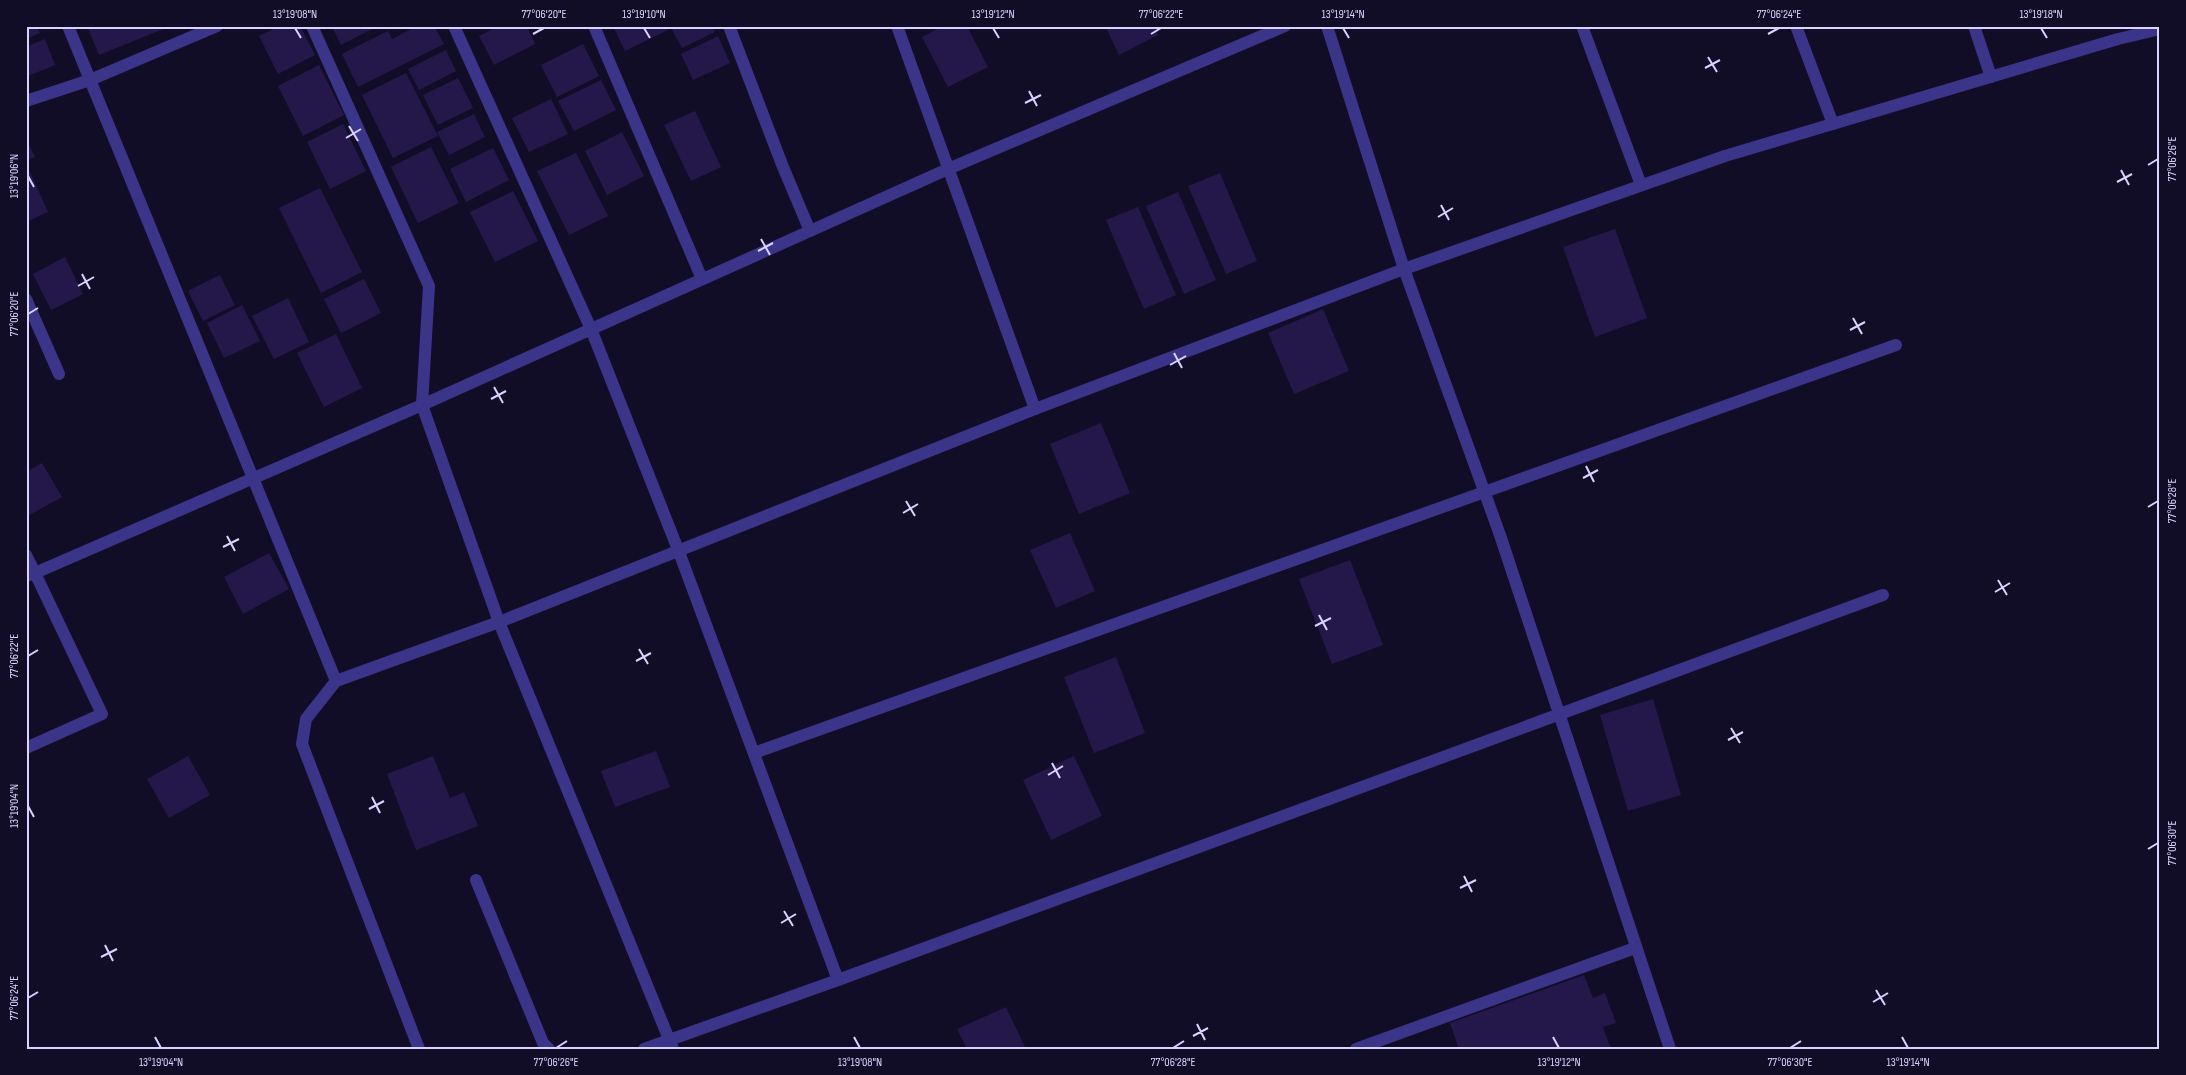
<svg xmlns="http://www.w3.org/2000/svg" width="2186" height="1075" viewBox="0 0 2186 1075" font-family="'Sofia Sans Condensed',sans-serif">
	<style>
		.building { fill: #231849 }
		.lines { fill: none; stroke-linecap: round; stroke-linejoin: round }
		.minor { stroke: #3a3589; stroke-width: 12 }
		.ticks { fill: none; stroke: #d9d3ff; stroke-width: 2 }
		.neatline { fill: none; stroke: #d9d3ff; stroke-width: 2 }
		.ticks-label { font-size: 12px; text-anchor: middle; fill: #d9d3ff }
	</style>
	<rect width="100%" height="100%" fill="#120d27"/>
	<g class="building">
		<path d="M26 26H37L40 33 26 39Z"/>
		<path d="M87 26H171L99 55Z"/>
		<path d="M279 26H300L315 55 278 74 259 36Z"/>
		<path d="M332 26H378L341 45Z"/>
		<path d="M417 26H434L444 44 358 87 342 54 388 31 392 39Z"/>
		<path d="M499 26H527L535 44 494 65 479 36Z"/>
		<path d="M613 26H666L668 30 625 51Z"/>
		<path d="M670 26H712L715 32 682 48Z"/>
		<path d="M943 26H967L988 67 948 87 922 37Z"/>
		<path d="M1105 26H1154L1158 35 1119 55Z"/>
		<path d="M718 36 730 63 693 80 681 54Z"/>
		<path d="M45 39 55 65 26 77V47Z"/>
		<path d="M583 44 599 76 557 97 541 65Z"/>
		<path d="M446 50 456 71 419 90 408 69Z"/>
		<path d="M319 65 344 115 303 136 278 86Z"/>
		<path d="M406 73 438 136 393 158 362 95Z"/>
		<path d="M458 78 473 108 438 125 423 95Z"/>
		<path d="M601 80 616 110 574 131 558 101Z"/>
		<path d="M551 99 568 134 529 152 512 118Z"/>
		<path d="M695 111 721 167 691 181 664 125Z"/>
		<path d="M474 114 485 137 449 155 437 132Z"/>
		<path d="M343 124 366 171 330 189 307 142Z"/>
		<path d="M622 132 644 176 607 195 585 151Z"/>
		<path d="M26 138 35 157 26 161Z"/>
		<path d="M431 147 459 203 418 223 391 167Z"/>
		<path d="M493 148 509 180 466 202 450 169Z"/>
		<path d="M576 153 608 216 569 235 537 171Z"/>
		<path d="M26 163 48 212 26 222Z"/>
		<path d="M1220 173 1257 261 1226 274 1188 186Z"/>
		<path d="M320 188 362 272 321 293 279 208Z"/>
		<path d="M513 191 538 241 495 262 470 212Z"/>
		<path d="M1178 192 1216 280 1184 294 1146 206Z"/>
		<path d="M1138 207 1176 295 1144 309 1106 220Z"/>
		<path d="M1615 229 1647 318 1595 337 1563 247Z"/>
		<path d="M65 257 83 294 51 310 33 274Z"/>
		<path d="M220 275 235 305 203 321 188 291Z"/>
		<path d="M364 279 381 313 341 333 324 299Z"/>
		<path d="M288 298 309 342 274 359 252 316Z"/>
		<path d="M242 305 260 341 224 358 207 323Z"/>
		<path d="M1323 309 1349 371 1294 394 1268 333Z"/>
		<path d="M336 334 362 388 324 407 297 353Z"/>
		<path d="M1101 423 1130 493 1079 514 1050 444Z"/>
		<path d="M42 463 62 497 26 517V472Z"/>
		<path d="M1070 533 1095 591 1056 608 1030 550Z"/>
		<path d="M269 553 289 589 243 614 224 577Z"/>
		<path d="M1350 560 1383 645 1332 664 1299 579Z"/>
		<path d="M1116 657 1145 733 1094 753 1064 677Z"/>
		<path d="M1653 699 1681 795 1628 811 1600 715Z"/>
		<path d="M656 751 670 787 615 807 601 771Z"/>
		<path d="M188 756 210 795 169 818 147 779Z"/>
		<path d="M433 756 450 798 464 792 478 826 416 850 387 774Z"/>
		<path d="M1074 756 1102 816 1051 840 1023 780Z"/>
		<path d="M1584 975 1593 998 1605 993 1616 1023 1603 1027 1611 1049H1459L1450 1023Z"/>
		<path d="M1006 1007 1026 1049H967L957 1029Z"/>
	</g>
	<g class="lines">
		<g class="minor">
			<path d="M68 26 336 681"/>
			<path d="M312 26 429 286 422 405 499 622 673 1049"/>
			<path d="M454 26 591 329 679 552 838 980"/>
			<path d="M594 26 702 279"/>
			<path d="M729 26 783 167 810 231"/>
			<path d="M897 26 1035 409"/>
			<path d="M1327 26 1404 269 1500 535 1670 1049"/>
			<path d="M1582 26 1641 185"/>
			<path d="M1796 26 1833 124"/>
			<path d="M1974 26 1991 77"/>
			<path d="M26 101 90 80 217 26"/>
			<path d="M26 299 59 374"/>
			<path d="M26 555 35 573 26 576"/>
			<path d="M26 748 102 714 35 573 422 405 948 169 1285 26"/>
			<path d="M754 753 1896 345"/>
			<path d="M476 880 543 1043 549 1049"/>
			<path d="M419 1049 302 744 306 719 336 681 499 622 1035 409 1404 269 1725 156 2118 39 2160 29"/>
			<path d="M644 1049 838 980 1883 595"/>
			<path d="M1356 1049 1635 948"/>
		</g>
	</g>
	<path class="ticks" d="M295 28 301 38M644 28 650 38M993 28 999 38M1343 28 1349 38M2041 28 2047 38M533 34 544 28M1151 34 1161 28M1768 34 1779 28M1708 57 1717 72M1705 68 1720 60M1029 91 1037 106M1025 103 1041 95M349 126 358 141M346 138 361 129M2148 165 2158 159M2121 170 2129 185M28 176 34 187M2117 182 2132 174M1441 205 1449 220M1438 217 1453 208M761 239 770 255M758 251 773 243M82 274 90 289M78 286 94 277M28 314 38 308M1853 318 1862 334M1850 330 1865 322M1174 353 1182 368M1170 365 1186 356M494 387 503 403M491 399 506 391M1586 466 1594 482M1583 478 1598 470M906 501 915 516M2148 507 2158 501M903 513 918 504M227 536 235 551M223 547 239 539M1998 580 2007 595M1995 592 2010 583M1319 615 1327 630M1315 626 1331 618M639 649 648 664M28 656 38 650M636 661 651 653M1731 728 1740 743M1728 740 1743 732M1052 763 1060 778M1048 775 1063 766M372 797 380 813M28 806 34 817M369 809 384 801M2148 849 2158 843M1464 876 1472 892M1460 888 1476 880M784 911 793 926M781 923 796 914M105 945 113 961M101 957 117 949M1876 990 1885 1005M28 998 38 992M1873 1002 1888 993M1197 1024 1205 1040M1193 1036 1208 1028M155 1037 161 1048M854 1037 860 1048M1553 1037 1559 1048M1902 1037 1908 1048M556 1048 567 1041M1173 1048 1184 1041M1790 1048 1801 1041"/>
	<rect width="2186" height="1075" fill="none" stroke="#120d27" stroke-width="55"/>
	<rect x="28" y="28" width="2130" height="1020" class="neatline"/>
	<g class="ticks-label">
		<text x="295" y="18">13°19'08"N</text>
		<text x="544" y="18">77°06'20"E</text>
		<text x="644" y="18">13°19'10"N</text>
		<text x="993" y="18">13°19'12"N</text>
		<text x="1161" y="18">77°06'22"E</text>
		<text x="1343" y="18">13°19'14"N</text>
		<text x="1779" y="18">77°06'24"E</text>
		<text x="2041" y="18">13°19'18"N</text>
		<text transform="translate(2172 159) rotate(-90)" y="4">77°06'26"E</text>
		<text transform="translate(14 176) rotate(-90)" y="4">13°19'06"N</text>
		<text transform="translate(14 314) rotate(-90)" y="4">77°06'20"E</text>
		<text transform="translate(2172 501) rotate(-90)" y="4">77°06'28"E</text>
		<text transform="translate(14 656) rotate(-90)" y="4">77°06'22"E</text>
		<text transform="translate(14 806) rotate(-90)" y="4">13°19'04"N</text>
		<text transform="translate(2172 843) rotate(-90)" y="4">77°06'30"E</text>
		<text transform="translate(14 998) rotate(-90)" y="4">77°06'24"E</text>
		<text x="161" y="1066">13°19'04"N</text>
		<text x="556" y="1066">77°06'26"E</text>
		<text x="860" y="1066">13°19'08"N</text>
		<text x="1173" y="1066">77°06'28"E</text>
		<text x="1559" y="1066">13°19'12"N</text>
		<text x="1790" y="1066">77°06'30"E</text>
		<text x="1908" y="1066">13°19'14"N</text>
	</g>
</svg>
